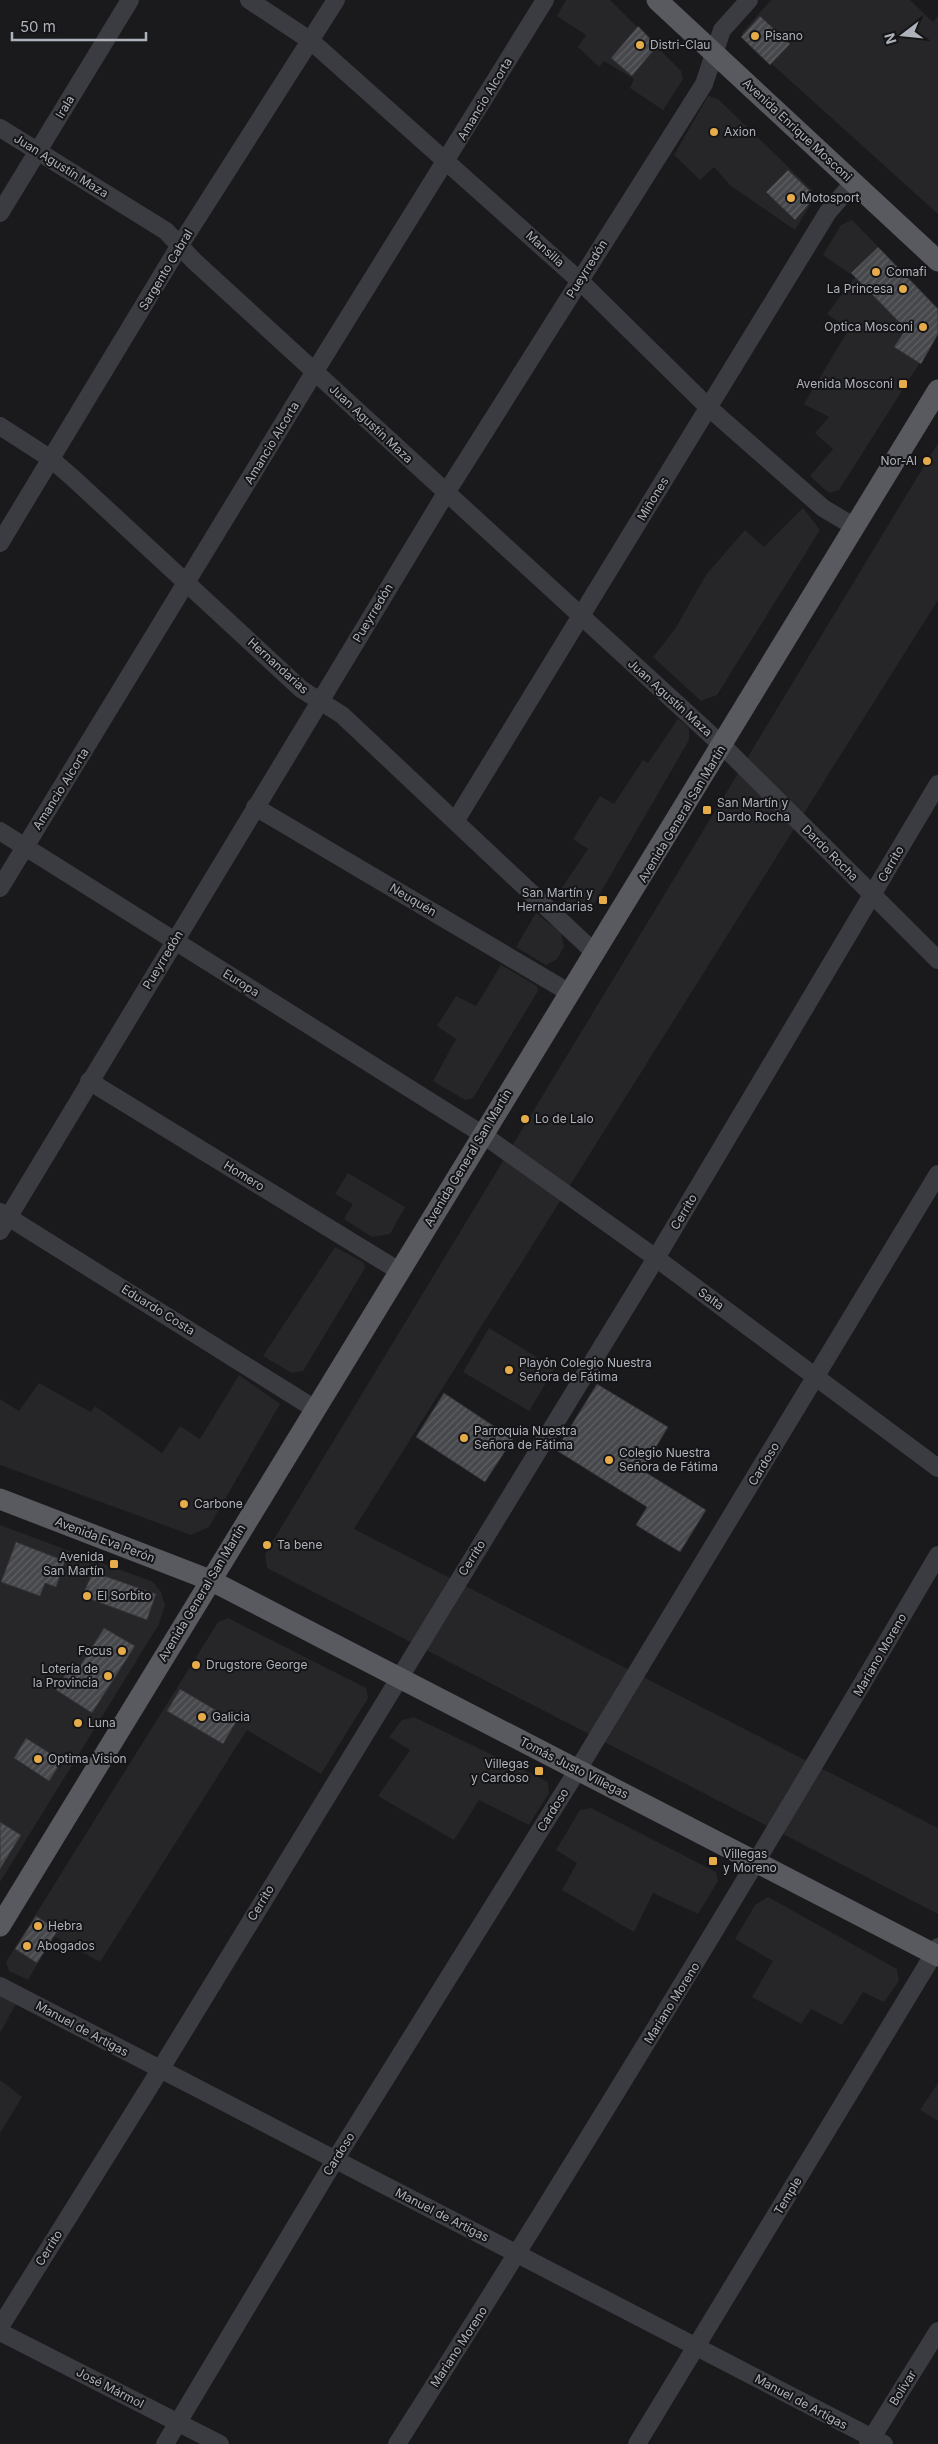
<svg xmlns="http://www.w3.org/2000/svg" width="938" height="2444" viewBox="0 0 938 2444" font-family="Inter,sans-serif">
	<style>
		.built { fill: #262629 }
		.building { fill: url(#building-hatch); stroke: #343438 }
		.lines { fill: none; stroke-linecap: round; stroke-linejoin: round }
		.minor { stroke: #3b3c41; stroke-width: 18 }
		.major { stroke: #585a60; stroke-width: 21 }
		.poi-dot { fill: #e5ac49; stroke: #151517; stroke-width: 2 }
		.labels { text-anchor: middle; stroke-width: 4; stroke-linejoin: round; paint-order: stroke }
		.poi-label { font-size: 12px; fill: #aeb2bb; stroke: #151517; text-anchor: start }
		.street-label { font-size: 12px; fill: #aeb2bb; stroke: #151517 }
	</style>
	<defs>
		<pattern id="building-hatch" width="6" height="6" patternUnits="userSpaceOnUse" patternTransform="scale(1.25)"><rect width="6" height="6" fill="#47484c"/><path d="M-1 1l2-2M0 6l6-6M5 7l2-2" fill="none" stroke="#5f6064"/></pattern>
	</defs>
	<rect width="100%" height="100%" fill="#1a1a1c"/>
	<g class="built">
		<path d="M566 0H610L681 71 683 79 663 110 630 88 634 79 604 61 599 67 578 47 586 35 557 16Z"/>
		<path d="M771 0H910L933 22 938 16V214L743 38 742 33Z"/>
		<path d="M708 96 718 99 812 190V202L795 230 731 186 714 167 700 180 674 155Z"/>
		<path d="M852 220 938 308V334L839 490 829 493 810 476 833 449 815 433 829 417 804 404 849 329 827 314 855 277 823 255 841 225Z"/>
		<path d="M938 443V600L354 1529 938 1828V1914L267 1568 265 1554Z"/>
		<path d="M803 508 820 530 717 695 701 701 653 657 675 629 706 575 745 530 764 547Z"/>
		<path d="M678 719 689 728V740L591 909 579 912 557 895 588 849 573 839 600 796 614 804 643 760 648 763Z"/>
		<path d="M536 913 561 933 564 947 557 959 546 965 516 947Z"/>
		<path d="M501 965 537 986 538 991 473 1098 465 1100 433 1081 456 1039 437 1026 456 996 476 1006Z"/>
		<path d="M348 1173 405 1207 390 1234 372 1237 344 1219 353 1204 335 1194Z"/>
		<path d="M335 1247 363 1262 365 1268 303 1371 292 1373 263 1356Z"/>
		<path d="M489 1328 555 1368 529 1411 463 1372Z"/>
		<path d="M239 1375 280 1404 209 1527 191 1535 0 1465V1399L19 1411 39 1383 91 1412 95 1406 162 1453 180 1426 200 1439Z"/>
		<path d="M0 1525 153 1582 161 1592 165 1605 159 1624 0 1882Z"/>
		<path d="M228 1618 366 1688 368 1698 321 1774 247 1730 100 1962 54 1936 28 1980 9 1971 6 1962 218 1622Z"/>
		<path d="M414 1717 548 1782 549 1793 529 1825 479 1800 454 1840 378 1796 410 1750 389 1737 402 1720Z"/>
		<path d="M591 1808 716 1872 718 1881 698 1914 653 1893 634 1932 562 1890 577 1863 556 1850 580 1810Z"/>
		<path d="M768 1897 897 1969 899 1981 884 2002 863 1992 842 2025 811 2009 801 2024 752 1997 773 1961 735 1939 755 1905Z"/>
		<path d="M0 1996 16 2004 0 2033Z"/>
		<path d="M0 2080 22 2097 0 2133Z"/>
		<path d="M938 2083V2121L920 2110Z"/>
	</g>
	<g class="building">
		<path d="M760 16 790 44 770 65 741 37Z"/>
		<path d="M638 26 657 46 632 76 611 58Z"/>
		<path d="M788 170 810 191V203L795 220 766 192Z"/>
		<path d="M878 247 938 309V334L921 364 894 347 906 329 851 273Z"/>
		<path d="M597 1384 668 1427 642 1470 706 1510 680 1552 636 1525 647 1507 556 1450Z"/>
		<path d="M444 1393 513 1439 485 1482 416 1437Z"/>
		<path d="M16 1542 65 1561 56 1587 45 1583 40 1596 1 1582Z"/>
		<path d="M93 1572 156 1594 147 1620 82 1596Z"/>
		<path d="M104 1628 135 1646 92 1713 56 1690 70 1667 77 1671Z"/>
		<path d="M180 1689 236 1722 223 1744 167 1711Z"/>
		<path d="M26 1738 62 1761 49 1781 14 1758Z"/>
		<path d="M0 1822 21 1835 0 1869Z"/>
		<path d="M36 1916 58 1930 37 1963 15 1949Z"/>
	</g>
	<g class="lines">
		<g class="minor">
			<path d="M249 0 311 41 580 281 708 407 823 508 855 527"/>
			<path d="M0 128 166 231 193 260 723 746 938 960"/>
			<path d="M0 213 130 0"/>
			<path d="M0 426 51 459 73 478 301 689 342 715 595 953"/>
			<path d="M0 543 180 245 336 0"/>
			<path d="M255 807 570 993"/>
			<path d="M456 820 828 212 854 182"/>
			<path d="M0 831 482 1134 656 1258 938 1468"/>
			<path d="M0 888 315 371 545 0"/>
			<path d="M89 1081 399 1271"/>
			<path d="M0 1212 315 1409"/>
			<path d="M0 1231 446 493 704 84 722 30 749 0"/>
			<path d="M0 1986 884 2444"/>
			<path d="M0 2327 160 2070 656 1258 938 784"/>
			<path d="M0 2332 220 2444"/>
			<path d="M165 2444 335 2160 577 1771 938 1174"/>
			<path d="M397 2444C583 2151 762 1855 938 1555"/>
			<path d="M637 2444 938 1947"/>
			<path d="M868 2444 938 2331"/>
		</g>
		<g class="major">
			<path d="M657 0 938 261"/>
			<path d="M0 1499 210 1580 938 1956"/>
			<path d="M0 1926C310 1413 628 904 938 390"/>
		</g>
	</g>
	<g class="poi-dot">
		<circle cx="755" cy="36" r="5"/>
		<circle cx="640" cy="45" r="5"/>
		<circle cx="714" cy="132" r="5"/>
		<circle cx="791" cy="198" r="5"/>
		<circle cx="876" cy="272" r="5"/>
		<circle cx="903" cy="289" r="5"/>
		<circle cx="923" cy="327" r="5"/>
		<rect x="898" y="379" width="10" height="10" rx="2.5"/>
		<circle cx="927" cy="461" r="5"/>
		<rect x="702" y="805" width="10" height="10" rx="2.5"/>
		<rect x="598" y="895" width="10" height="10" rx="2.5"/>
		<circle cx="525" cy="1119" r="5"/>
		<circle cx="509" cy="1370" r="5"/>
		<circle cx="464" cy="1438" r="5"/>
		<circle cx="609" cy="1460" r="5"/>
		<circle cx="184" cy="1504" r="5"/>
		<circle cx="267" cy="1545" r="5"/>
		<rect x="109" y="1559" width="10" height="10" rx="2.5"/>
		<circle cx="87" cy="1596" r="5"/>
		<circle cx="122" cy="1651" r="5"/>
		<circle cx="196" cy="1665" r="5"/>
		<circle cx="108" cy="1676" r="5"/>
		<circle cx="202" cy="1717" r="5"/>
		<circle cx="78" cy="1723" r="5"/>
		<circle cx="38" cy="1759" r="5"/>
		<rect x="534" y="1766" width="10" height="10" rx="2.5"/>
		<rect x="708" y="1856" width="10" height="10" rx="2.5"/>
		<circle cx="38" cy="1926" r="5"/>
		<circle cx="27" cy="1946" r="5"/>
	</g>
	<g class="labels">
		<g class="poi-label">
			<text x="765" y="40">Pisano</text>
			<text x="650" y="49">Distri-Clau</text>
			<text x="724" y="136">Axion</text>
			<text x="801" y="202">Motosport</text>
			<text x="886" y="276">Comafi</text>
			<text x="893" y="293" text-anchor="end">La Princesa</text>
			<text x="913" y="331" text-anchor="end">Optica Mosconi</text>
			<text x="893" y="388" text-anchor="end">Avenida Mosconi</text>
			<text x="917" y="465" text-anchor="end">Nor-Al</text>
			<text x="717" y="807">San Martín y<tspan x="717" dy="14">Dardo Rocha</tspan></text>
			<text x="593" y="897" text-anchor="end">San Martín y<tspan x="593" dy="14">Hernandarias</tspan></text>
			<text x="535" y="1123">Lo de Lalo</text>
			<text x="519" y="1367">Playón Colegio Nuestra<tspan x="519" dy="14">Señora de Fátima</tspan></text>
			<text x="474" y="1435">Parroquia Nuestra<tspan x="474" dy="14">Señora de Fátima</tspan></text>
			<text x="619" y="1457">Colegio Nuestra<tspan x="619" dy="14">Señora de Fátima</tspan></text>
			<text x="194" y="1508">Carbone</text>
			<text x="277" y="1549">Ta bene</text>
			<text x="104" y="1561" text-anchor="end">Avenida<tspan x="104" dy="14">San Martín</tspan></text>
			<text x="97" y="1600">El Sorbito</text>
			<text x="112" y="1655" text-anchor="end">Focus</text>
			<text x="206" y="1669">Drugstore George</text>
			<text x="98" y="1673" text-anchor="end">Lotería de<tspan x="98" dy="14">la Provincia</tspan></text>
			<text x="212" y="1721">Galicia</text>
			<text x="88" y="1727">Luna</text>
			<text x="48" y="1763">Optima Vision</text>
			<text x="529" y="1768" text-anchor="end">Villegas<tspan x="529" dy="14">y Cardoso</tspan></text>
			<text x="723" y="1858">Villegas<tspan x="723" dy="14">y Moreno</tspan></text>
			<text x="48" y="1930">Hebra</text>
			<text x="37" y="1950">Abogados</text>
		</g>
		<g class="street-label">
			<text transform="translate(485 99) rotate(-59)" y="4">Amancio Alcorta</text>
			<text transform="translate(65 107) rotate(-59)" y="4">Irala</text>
			<text transform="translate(797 130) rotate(43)" y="4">Avenida Enrique Mosconi</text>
			<text transform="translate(61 166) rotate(32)" y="4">Juan Agustín Maza</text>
			<text transform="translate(545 249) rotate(42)" y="4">Mansilla</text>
			<text transform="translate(587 269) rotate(-58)" y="4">Pueyrredón</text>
			<text transform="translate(166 270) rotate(-59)" y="4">Sargento Cabral</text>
			<text transform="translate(371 424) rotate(43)" y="4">Juan Agustín Maza</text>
			<text transform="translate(272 443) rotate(-59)" y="4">Amancio Alcorta</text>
			<text transform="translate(653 499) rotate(-59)" y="4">Miñones</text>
			<text transform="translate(373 613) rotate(-59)" y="4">Pueyrredón</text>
			<text transform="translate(278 666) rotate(42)" y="4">Hernandarias</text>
			<text transform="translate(670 698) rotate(42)" y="4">Juan Agustín Maza</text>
			<text transform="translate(61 789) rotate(-58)" y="4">Amancio Alcorta</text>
			<text transform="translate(682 814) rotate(-59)" y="4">Avenida General San Martín</text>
			<text transform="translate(830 853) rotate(45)" y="4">Dardo Rocha</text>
			<text transform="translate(891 864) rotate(-60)" y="4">Cerrito</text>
			<text transform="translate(413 900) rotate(31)" y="4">Neuquén</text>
			<text transform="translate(163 960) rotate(-59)" y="4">Pueyrredón</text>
			<text transform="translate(241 983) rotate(32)" y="4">Europa</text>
			<text transform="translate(468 1158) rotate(-59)" y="4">Avenida General San Martín</text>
			<text transform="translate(244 1176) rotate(32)" y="4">Homero</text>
			<text transform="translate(684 1212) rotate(-59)" y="4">Cerrito</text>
			<text transform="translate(711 1299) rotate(36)" y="4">Salta</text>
			<text transform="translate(158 1310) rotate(32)" y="4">Eduardo Costa</text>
			<text transform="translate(764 1464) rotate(-59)" y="4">Cardoso</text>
			<text transform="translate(105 1540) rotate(21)" y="4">Avenida Eva Perón</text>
			<text transform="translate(472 1558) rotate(-58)" y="4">Cerrito</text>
			<text transform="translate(202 1593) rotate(-59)" y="4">Avenida General San Martín</text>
			<text transform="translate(880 1655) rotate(-60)" y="4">Mariano Moreno</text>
			<text transform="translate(574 1768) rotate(27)" y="4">Tomás Justo Villegas</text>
			<text transform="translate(553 1810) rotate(-58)" y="4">Cardoso</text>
			<text transform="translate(261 1903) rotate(-59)" y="4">Cerrito</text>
			<text transform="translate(672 2003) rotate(-58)" y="4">Mariano Moreno</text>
			<text transform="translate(82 2029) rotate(28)" y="4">Manuel de Artigas</text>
			<text transform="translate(339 2154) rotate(-58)" y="4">Cardoso</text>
			<text transform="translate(788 2196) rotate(-59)" y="4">Temple</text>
			<text transform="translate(442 2215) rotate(27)" y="4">Manuel de Artigas</text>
			<text transform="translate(49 2248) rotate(-58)" y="4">Cerrito</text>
			<text transform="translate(459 2347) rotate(-57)" y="4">Mariano Moreno</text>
			<text transform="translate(110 2388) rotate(27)" y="4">José Mármol</text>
			<text transform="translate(903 2388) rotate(-58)" y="4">Bolívar</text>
			<text transform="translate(801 2402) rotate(28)" y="4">Manuel de Artigas</text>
		</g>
	</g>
	<g transform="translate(903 35) rotate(254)" stroke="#151517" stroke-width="4" paint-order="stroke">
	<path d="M0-4L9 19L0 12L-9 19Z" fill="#aeb2bb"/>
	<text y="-8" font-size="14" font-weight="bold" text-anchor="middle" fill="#aeb2bb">N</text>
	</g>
	<path d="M12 32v8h134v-8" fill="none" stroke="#aeb2bb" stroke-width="2.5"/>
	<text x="20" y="32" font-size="15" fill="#aeb2bb" stroke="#151517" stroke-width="4" paint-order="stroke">50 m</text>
</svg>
